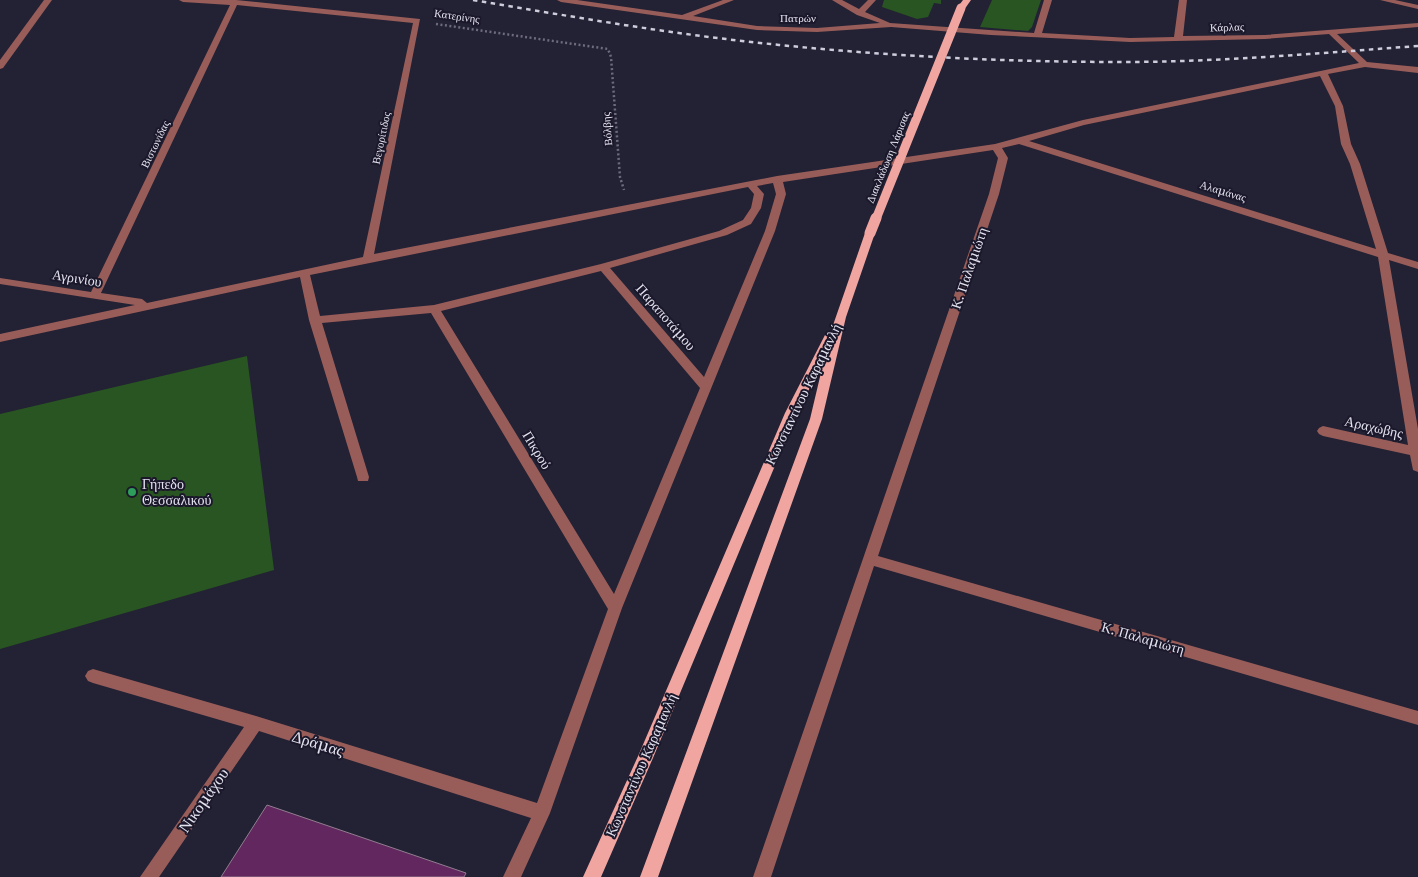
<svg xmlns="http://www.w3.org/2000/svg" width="1418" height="877" viewBox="0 0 1418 877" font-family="'Libre Baskerville',serif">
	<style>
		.green { fill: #285521 }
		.building { fill: #62275f; stroke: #917e8f }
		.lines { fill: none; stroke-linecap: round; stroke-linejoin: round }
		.path { stroke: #6d6b7c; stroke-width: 2.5; stroke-dasharray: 2 2.5; stroke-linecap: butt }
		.minor { fill: #985d59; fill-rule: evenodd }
		.major { fill: #f0a5a0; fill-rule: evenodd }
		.rail { stroke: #cecddb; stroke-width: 2.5; stroke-dasharray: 4.5 4.5; stroke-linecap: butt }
		.major-bridge-far1 { stroke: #f0a5a0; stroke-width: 9 }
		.major-bridge { stroke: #f0a5a0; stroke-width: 11 }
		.leisure-dot { fill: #2e9e5b; stroke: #1a182a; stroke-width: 2 }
		.labels { text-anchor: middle; stroke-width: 4; stroke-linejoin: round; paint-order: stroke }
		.far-street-label { font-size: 11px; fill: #e3e2ef; stroke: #1a182a }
		.street-label { font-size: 14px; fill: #e3e2ef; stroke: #1a182a }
		.poi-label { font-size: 14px; fill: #e3e2ef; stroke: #1a182a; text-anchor: start }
		.near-street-label { font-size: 16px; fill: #e3e2ef; stroke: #1a182a }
	</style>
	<rect width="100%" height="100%" fill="#232134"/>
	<g class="green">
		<path d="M884 0H941V4L934 3 928 17 917 19 882 7Z"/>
		<path d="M992 0H1041L1032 27 1028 31 980 27Z"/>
		<path d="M247 356 274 570 0 649V414Z"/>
	</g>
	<path class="building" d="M267 805 466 873 464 877H221Z"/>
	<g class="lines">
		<path class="path" d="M436 24 608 49 611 57 620 177 624 190"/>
		<g class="minor">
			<path d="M44 0H52L3 68 0 69V60Z"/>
			<path d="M179 0H236L420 19 374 254 777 176 995 144 1083 120 1359 63 1329 34 1265 39 1130 42 991 35 891 27 817 32 757 30 561 2 557 0H577L682 15 723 0H734L693 16 757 26 817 28 880 23 857 15 832 0H842L859 9 868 0H876L865 12 890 23 1034 33 1044 0H1052L1042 33 1130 38 1174 37 1179 0H1187L1183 36 1265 35 1418 23V27L1337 34 1367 62 1418 67V73L1365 67 1328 74 1343 106 1351 144 1360 164 1388 253 1418 262V269L1389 260 1418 429V472L1413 470 1410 455 1323 436 1319 434 1317 431 1319 428 1323 426 1408 445 1378 257 1019 144 1002 148 1008 158 999 194 878 556 1418 711V725L874 566 771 877H753L989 194 998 158 993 150 783 182 786 194 775 231 622 608 550 813 521 877H503L531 818 259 731 159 877H140L244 727 93 683 88 681 85 676 88 671 93 669 256 716 537 803 608 609 431 313 322 323 369 477 368 481H358L357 477 309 320 300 277 0 342V334L135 305 0 284V278L91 292 230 5 183 2ZM237 5 413 23 363 257 147 303 142 299 101 293ZM1320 76 1335 106 1341 144 1350 164 1376 249 1029 141 1084 125ZM773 183 776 194 765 231 704 377 610 268 727 235 751 224 761 208 764 194 757 186ZM748 187 754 194 751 208 743 220 719 231 601 264 434 305 320 316 310 275ZM601 271 700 388 614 594 441 311Z"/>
			<path d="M1380 0H1395L1418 5V9Z"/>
		</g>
		<g class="major">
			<path d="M963 0H971L964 10H958L957 8Z"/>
			<path d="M870 230 875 233 846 317 822 419 658 877H640L810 419 824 360 797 413 653 758 601 877H583L639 754 785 413 825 335 831 331 865 233Z"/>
		</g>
		<path class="rail" d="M473 0C551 13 630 27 709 37 846 54 984 62 1123 62 1221 62 1320 53 1418 46"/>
		<path class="major-bridge-far1" d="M876 219 961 8"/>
		<path class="major-bridge" d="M870 233 876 218"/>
	</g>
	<circle class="leisure-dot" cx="132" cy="492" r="5"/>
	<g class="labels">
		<g class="far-street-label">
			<text transform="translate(457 16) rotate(8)" y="4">Κατερίνης</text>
			<text x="798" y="22">Πατρών</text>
			<text transform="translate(1227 27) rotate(-2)" y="4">Κάρλας</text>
			<text transform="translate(607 129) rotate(-94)" y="4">Βόλβης</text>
			<text transform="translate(381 138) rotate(-78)" y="4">Βεγορίτιδος</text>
			<text transform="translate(155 144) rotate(-64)" y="4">Βιστωνίδας</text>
			<text transform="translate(888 157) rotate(-68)" y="4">Διακλάδωση Λάρισας</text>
			<text transform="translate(1223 191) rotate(17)" y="4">Αλαμάνας</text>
		</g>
		<g class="street-label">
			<text transform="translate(969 268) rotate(-71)" y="5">Κ. Παλαμιώτη</text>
			<text transform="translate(77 278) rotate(9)" y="5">Αγρινίου</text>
			<text transform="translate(666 317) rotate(49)" y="5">Παραποτάμου</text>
			<text transform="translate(803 394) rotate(-64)" y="5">Κωνσταντίνου Καραμανλή</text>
			<text transform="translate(1374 427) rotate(13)" y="5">Αραχώβης</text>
			<text transform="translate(537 450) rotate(59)" y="5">Πικρού</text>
			<text transform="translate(1143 638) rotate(16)" y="5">Κ. Παλαμιώτη</text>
			<text transform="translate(641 765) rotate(-66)" y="5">Κωνσταντίνου Καραμανλή</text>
		</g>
		<g class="poi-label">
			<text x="142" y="489">Γήπεδο<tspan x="142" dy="16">Θεσσαλικού</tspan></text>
		</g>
		<g class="near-street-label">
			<text transform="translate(318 743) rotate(17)" y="6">Δράμας</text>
			<text transform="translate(203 800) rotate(-55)" y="6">Νικομάχου</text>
		</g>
	</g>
</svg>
